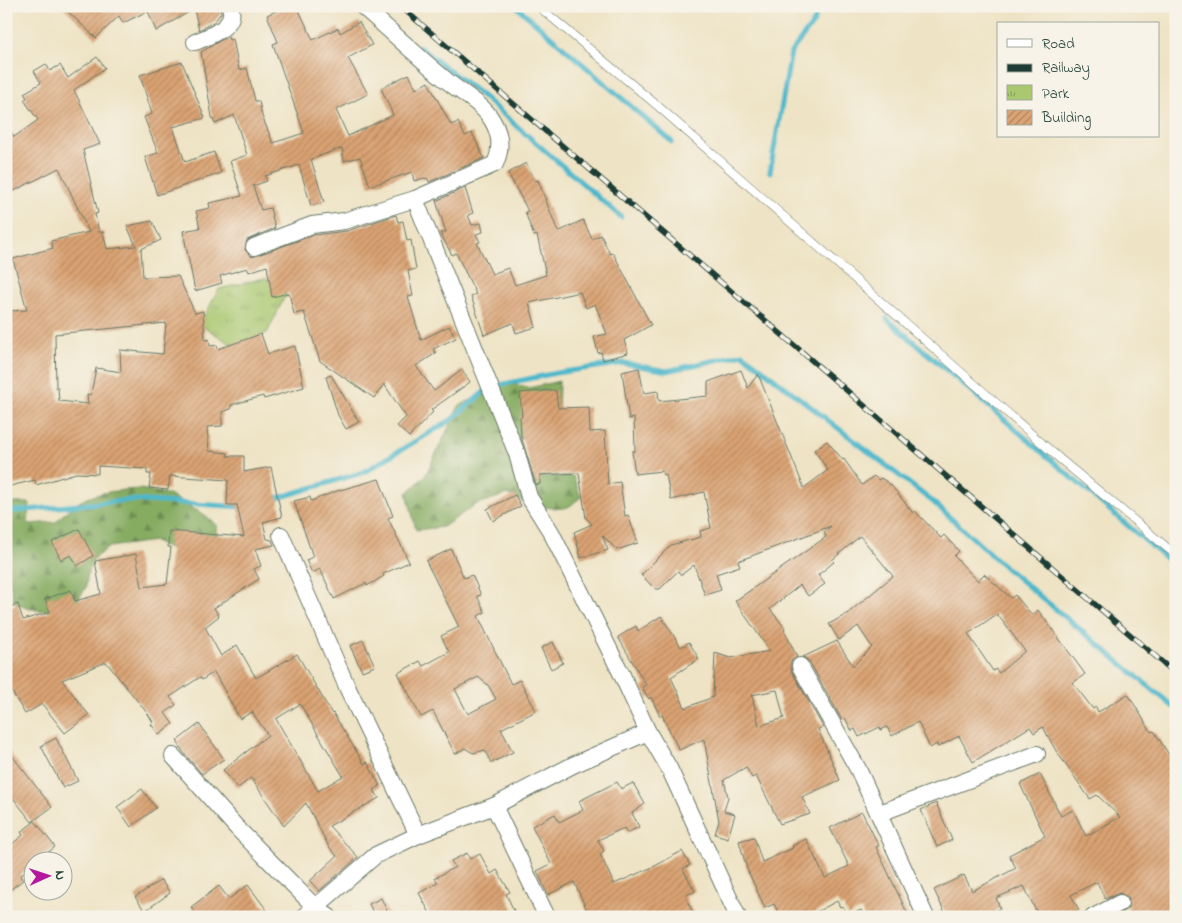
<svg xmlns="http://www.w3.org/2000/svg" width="1182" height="923" viewBox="0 0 1182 923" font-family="'Indie Flower',sans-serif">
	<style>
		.forest { fill: url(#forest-firs); stroke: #52744b }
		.park { fill: url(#park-tufts); stroke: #648252 }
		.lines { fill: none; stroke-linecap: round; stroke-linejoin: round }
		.stream { stroke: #4eb8cb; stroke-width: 5 }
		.building { fill: url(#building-hatch); fill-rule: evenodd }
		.service-casing { stroke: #677767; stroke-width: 9 }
		.minor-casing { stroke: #677767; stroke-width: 18 }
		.service { stroke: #fff; stroke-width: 8 }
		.minor { stroke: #fff; stroke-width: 16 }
		.rail-casing { stroke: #1f3d34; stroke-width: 5.5 }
		.rail { stroke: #f7f3e8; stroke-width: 4; stroke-dasharray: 11; stroke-linecap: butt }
	</style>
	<defs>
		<pattern id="forest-firs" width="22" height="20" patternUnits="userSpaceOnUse" patternTransform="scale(1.25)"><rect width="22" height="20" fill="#86ac62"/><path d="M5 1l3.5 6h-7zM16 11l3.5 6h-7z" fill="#6d8d52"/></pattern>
		<pattern id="park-tufts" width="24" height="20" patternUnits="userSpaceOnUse" patternTransform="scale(1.25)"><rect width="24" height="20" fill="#a9c870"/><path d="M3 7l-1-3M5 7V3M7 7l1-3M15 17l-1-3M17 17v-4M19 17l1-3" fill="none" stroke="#89a45d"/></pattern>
		<pattern id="building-hatch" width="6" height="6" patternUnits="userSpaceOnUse" patternTransform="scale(1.25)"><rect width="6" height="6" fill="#dba373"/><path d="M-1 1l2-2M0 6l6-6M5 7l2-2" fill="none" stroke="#b1865f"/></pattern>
	</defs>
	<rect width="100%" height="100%" fill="#f7f3e8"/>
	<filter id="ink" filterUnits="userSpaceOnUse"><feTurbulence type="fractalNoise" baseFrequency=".02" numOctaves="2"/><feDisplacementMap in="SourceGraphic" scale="10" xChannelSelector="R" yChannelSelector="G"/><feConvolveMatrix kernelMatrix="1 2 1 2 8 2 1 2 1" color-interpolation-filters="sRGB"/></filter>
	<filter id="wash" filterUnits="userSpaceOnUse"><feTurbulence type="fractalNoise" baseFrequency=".0096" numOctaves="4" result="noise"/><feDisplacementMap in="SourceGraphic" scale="20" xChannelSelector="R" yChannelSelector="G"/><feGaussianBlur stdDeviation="1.12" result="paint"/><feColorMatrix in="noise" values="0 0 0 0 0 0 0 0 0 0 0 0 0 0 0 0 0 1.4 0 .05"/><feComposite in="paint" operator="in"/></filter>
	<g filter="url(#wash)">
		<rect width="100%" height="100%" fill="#eee3c5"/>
		<g class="forest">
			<path d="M559 381 558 418 552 437 518 439 527 477 573 476 581 497C577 500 572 505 568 507 552 512 521 501 507 494L475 505 443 527 416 530 407 493 425 476 459 406 506 382 529 388Z"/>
			<path d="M140 489 167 494 205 515 217 525 218 540 169 548 155 541 109 547 93 559 88 571 86 587 77 602C48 612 43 615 14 602L6 564V503H30L28 524 56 522C80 494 104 491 140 489Z"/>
		</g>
		<path class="park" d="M265 278 287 292 267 333 232 345 200 324 219 289Z"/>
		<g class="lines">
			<g class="stream">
				<path d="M516 6 672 142"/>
				<path d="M419 47 481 95 621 217"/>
				<path d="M770 172 791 52 814 22 818 6"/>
				<path d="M887 319 1176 567"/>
				<path d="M271 500 364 472 451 420 490 387 556 373 624 363 667 371 743 354 933 502 1006 568 1176 709"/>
				<path d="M6 512 130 500 244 507"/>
			</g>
		</g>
		<g id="blocks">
			<g class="building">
				<path d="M62 6H220L221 13 215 21 199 30 194 9 156 31 148 11 123 23 119 16 96 38Z"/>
				<path d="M287 6H297L313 40 338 28 340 33 359 22 372 45 348 58 368 94 336 110 348 136 393 115 381 88 409 74 416 89 428 82 451 125 458 122 465 136 472 133 484 158 429 182 428 179 424 178 414 181 412 172 370 186 360 157 344 161 342 148 311 159 324 202 311 206 299 165 265 176 267 181 253 186 261 210 270 208 275 228 247 240 245 250 252 257 314 235 347 231 396 215 398 222 403 221 407 241 411 240 416 269 408 271 413 296 408 297 421 340 449 326 456 338 433 349 436 353 416 366 434 391 462 370 470 382 431 410 433 412 409 437 397 426 406 417 384 384 374 398 320 361 304 312 294 314 289 293 272 297 267 266 249 272 247 268 220 276 222 283 195 291 183 231 200 228 196 211 210 208 209 203 242 196 230 161 247 155 234 115 215 124 212 117 201 52 228 36 229 40 233 39 239 70 247 68 255 101H259L262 116 273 143 304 133 273 44 278 42 267 15Z"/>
				<path d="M97 57 105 68 74 90 100 144 83 150 98 213 95 214 99 232H103L107 249 136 246 127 226 152 221 161 240 141 249 143 277 178 276 195 313 203 311 205 340 209 339 210 346 217 345 218 349 261 334 268 354 295 346 304 387 264 399 263 396 231 405V409L222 412V426L207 427 209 451 228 453 227 456H244V472L271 467 282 517 263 522 267 539 272 540 274 545 255 549 261 566 254 569 259 579 214 608 219 616 205 627 221 656 237 645 256 678 297 654 332 714 333 713 364 764 367 762 380 786 374 790 379 798 329 826 358 857 319 891 310 881 337 856 329 847 306 803 284 826 251 778 238 788 223 770 268 735 252 712 240 719 214 672 202 680 200 677 170 697 176 705 165 713 173 724 159 735 151 724 153 722 148 714 106 662 62 680 89 715 65 733 42 704 25 714 6 682V608L18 604 23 620 50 612 45 599 71 590 75 601 101 594 95 561 136 554 142 587 167 584 171 547H168L169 531 244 537 237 505H227L228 480 170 476 168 490 149 488 151 474H147V469L98 466V474L76 473 36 485 35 480 6 487V323H10L11 311 27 310 13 259 53 248 51 241 89 232 59 168 6 195V125L14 137 38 120 24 100 27 98 24 93 41 83 34 71 46 64 50 71 60 65 68 78ZM166 323 163 354 120 350 121 372 96 368 91 394 87 395 88 404 59 401 58 388H56L55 334ZM300 704 343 776 318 791 276 719Z"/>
				<path d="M182 62 205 118 173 127 185 162 214 152 221 173 157 195 145 157 158 153 144 117 152 114 140 75Z"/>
				<path d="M526 163 535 181 538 180 558 232 583 220 592 239 601 235 610 254 613 253 651 325 624 340 628 353 603 360 601 352 598 353 594 337 607 334 595 304 586 308 580 292 529 303 536 327 516 333 513 323 484 335 471 296 476 294 456 253 452 255 440 233 446 232 436 201 465 188 473 213 468 215 472 225 481 223 483 232 476 234 480 242 477 243 492 274 508 268 515 285 546 275 537 235 534 236 525 212 528 211 508 173Z"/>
				<path d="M639 368 644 393 658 391 659 401 708 396V382L741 370 748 388 758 374 804 488 828 470 814 450 827 441 843 460 844 459 862 485 874 476 878 480 881 478 891 485 913 513 915 511 941 538 944 535 959 551 954 556 978 581 984 574 1011 598 1015 595 1032 615 1038 610 1085 674 1073 683 1093 709 1096 707 1098 712 1128 694 1151 732 1154 731 1171 758 1176 756V917H1115L1128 909 1129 898 1120 893 1105 899 1097 882 1071 895 1079 910 1065 917H1039L1024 886 996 898 1000 908 995 911 998 917H947L934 890 964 875 972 891 1016 868 1009 855 1045 836 1020 784 1040 774 1061 816 1073 810 1086 836 1120 817 1097 795 1090 799 1056 751 1043 727 1034 733 1030 727 973 762 959 736 938 747 937 744 930 748 918 722 892 736 887 727 881 730 880 727 859 737 855 729 852 731 845 718 842 720 809 661 803 657 837 641 853 666 872 647 858 626 839 640 829 624 847 614 893 576 860 536 832 560 834 562 818 575 825 584 808 596 800 585 770 609 785 628 784 630 797 657 791 661V670L823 727 818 729 840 780 802 797 810 814 780 824 756 776 752 778 746 767 724 780 728 797 724 811 735 814 728 838 715 834 719 821 704 739 679 750 662 715 660 716 651 697 649 699 642 687 646 685 618 637 636 626 638 631 661 616 681 647 689 642 699 659 671 677 685 708 713 697 715 653 730 658 770 651 735 601 826 537 824 532 831 526 738 561 740 566 716 574 721 590 705 595 694 565 681 575 678 571 660 589H655L641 575 671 545 701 537 700 531 711 528 704 492 671 500 666 475H663L662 471 635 474 632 451H635L634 418 629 419 622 372ZM997 614 1025 651 999 673 996 669 993 671 968 634ZM777 690 784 718 759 726 752 695Z"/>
				<path d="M331 375 359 422 346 429 338 415 326 377Z"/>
				<path d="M553 390 556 391 558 408 589 407 590 432 605 431 608 484 620 482 625 516 628 515 638 543 617 550 602 535 608 550 581 558 574 532 592 524 586 518 579 473 540 475V484L536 485 521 436 520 417H522L520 393Z"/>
				<path d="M379 479 393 516 388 518 409 562 383 574 384 576 367 586 366 583 334 599 320 569 312 573 306 560 313 557 294 501 310 497 311 501 337 491Z"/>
				<path d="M515 495 521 506 493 521 487 509Z"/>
				<path d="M79 529 93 556 77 566 71 555 61 560 52 542Z"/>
				<path d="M451 549 464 578 472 575 481 595 477 596 485 612 478 616 511 684 520 680 536 711 501 729 513 752 491 763 485 750 473 753 465 748 455 754 433 711 421 717 398 673 420 661 423 666 449 652 441 636 459 627 426 561ZM478 677 488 685 496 699 468 714 455 689Z"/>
				<path d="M363 640 375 666 362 671 350 646Z"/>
				<path d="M553 642 563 663 551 669 541 648Z"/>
				<path d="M199 724 224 759 202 774 183 752 177 741Z"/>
				<path d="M56 738 78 781 63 788 41 746Z"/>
				<path d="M6 748 52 807 32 822 6 789Z"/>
				<path d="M617 782 621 789 633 783 645 804 632 813 639 827 627 833 624 828 598 840 604 851 600 854 614 884 655 866 682 851 690 865 683 869 695 891 685 896 695 917H590L574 882 548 895 537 871 551 864 532 826 555 814 559 822 583 810 579 801Z"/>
				<path d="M142 789 156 808 131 827 117 807Z"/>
				<path d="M936 803 952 840 937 847 921 810Z"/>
				<path d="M862 812 879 846 876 847 909 917H864L861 910 848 916 843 906 840 907 837 901 807 917H781L774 904 765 908 747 869 739 841 754 837 762 862 793 848 792 846 806 839 825 878 849 866 830 828Z"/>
				<path d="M35 821 55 847 38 860H32V865L20 876 23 880 6 893V849L23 835 21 832Z"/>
				<path d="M467 853 470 859 480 854 491 874 497 870 510 892 506 894 517 917H432L419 893 438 883 435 878 455 867 451 861Z"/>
				<path d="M161 880 170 893 145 911 135 897Z"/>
				<path d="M248 885 272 917H198L191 907 219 886 229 899Z"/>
				<path d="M381 898 390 917H375L369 904Z"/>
			</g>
		</g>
	</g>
	<g filter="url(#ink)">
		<use href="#blocks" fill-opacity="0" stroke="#677767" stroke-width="1"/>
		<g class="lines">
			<defs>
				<path id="service" d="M538 6 659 107 1060 459 1176 555"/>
				<g id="minor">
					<path d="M195 42C209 36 238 27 230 6"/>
					<path d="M415 199 517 454 529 497 551 532 622 675 648 732 669 768 738 917"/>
					<path d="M254 247 312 225 344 221 415 199 495 164C502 149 501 135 492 120 482 103 461 93 446 80 417 56 390 30 362 6"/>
					<path d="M281 535 348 689 418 835"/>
					<path d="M800 666 858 769 926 917"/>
					<path d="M173 756 238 829 316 908 329 917"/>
					<path d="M494 806 547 917"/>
					<path d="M880 813 1037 754"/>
					<path d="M304 917 376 855 418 835 494 806 573 765 648 732"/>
					<path d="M1093 917 1120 903"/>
				</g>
			</defs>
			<use href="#service" class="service-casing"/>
			<use href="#minor" class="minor-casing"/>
			<use href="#service" class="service"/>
			<use href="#minor" class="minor"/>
			<defs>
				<path id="rail" d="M400 6 1176 674"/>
			</defs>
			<use href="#rail" class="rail-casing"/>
			<use href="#rail" class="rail"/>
		</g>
	</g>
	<rect width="1182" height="923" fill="none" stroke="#f7f3e8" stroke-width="25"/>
	<rect x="997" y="22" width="162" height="115" fill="#f7f3e8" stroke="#a1aaa0"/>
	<rect x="1007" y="39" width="25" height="8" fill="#ffffff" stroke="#a1aaa0"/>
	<text x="1042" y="48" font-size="15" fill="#1f3d34">Road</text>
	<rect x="1007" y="64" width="25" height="8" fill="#1f3d34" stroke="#a1aaa0"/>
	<text x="1042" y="72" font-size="15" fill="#1f3d34">Railway</text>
	<rect x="1007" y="85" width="25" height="15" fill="url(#park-tufts)" stroke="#a1aaa0"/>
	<text x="1042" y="98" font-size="15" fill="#1f3d34">Park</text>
	<rect x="1007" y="110" width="25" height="15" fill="url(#building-hatch)" stroke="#a1aaa0"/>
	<text x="1042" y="122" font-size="15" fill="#1f3d34">Building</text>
	<g transform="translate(48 876) rotate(87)"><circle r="24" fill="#f7f3e8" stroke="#a1aaa0"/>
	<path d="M0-4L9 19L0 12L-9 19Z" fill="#b5179e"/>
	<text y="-8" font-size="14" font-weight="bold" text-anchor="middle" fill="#1f3d34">N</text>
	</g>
</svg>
